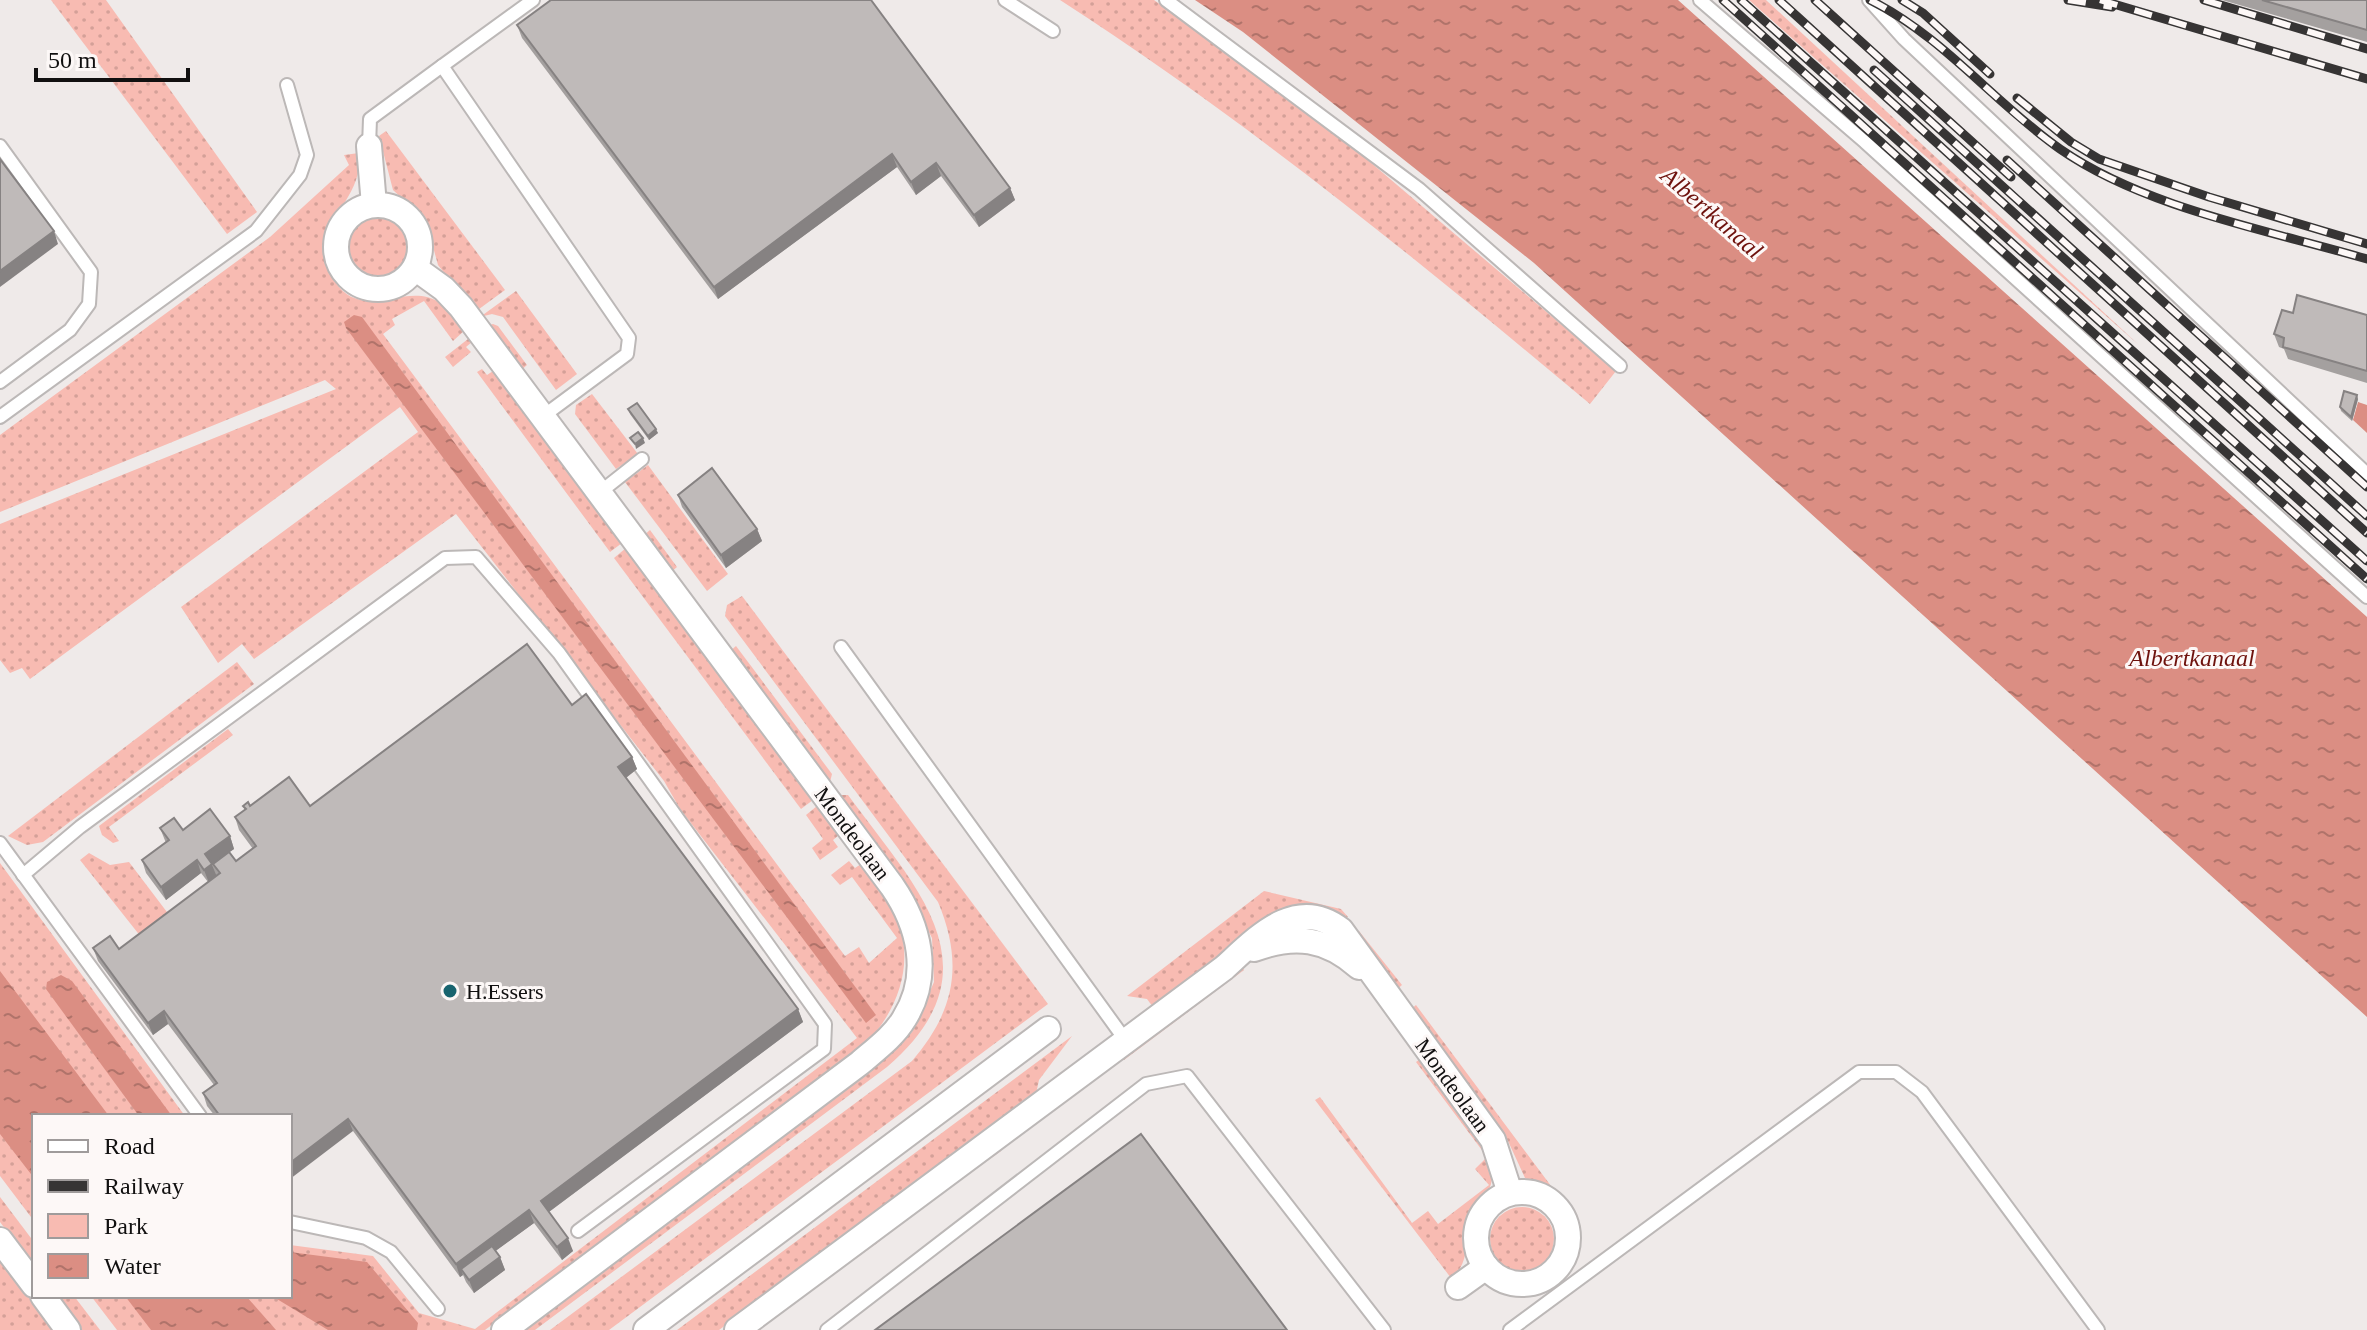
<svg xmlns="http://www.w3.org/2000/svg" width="2367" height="1330" viewBox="0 0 2367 1330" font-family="'Times New Roman',serif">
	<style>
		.green { fill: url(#green-dots) }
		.water { fill: url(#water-ripples) }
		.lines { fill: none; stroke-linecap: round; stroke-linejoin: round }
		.lane-casing { stroke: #bcb8b7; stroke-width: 16 }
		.street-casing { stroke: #bcb8b7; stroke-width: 28 }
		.lane { stroke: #fff; stroke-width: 12 }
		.street { stroke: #fff; stroke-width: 24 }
		.rail-casing { stroke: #363434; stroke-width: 9 }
		.rail { stroke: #fdf8f7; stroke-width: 6; stroke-dasharray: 18; stroke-linecap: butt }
		.wall { fill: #a4a09f }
		.shaded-wall { fill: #868282 }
		.building { fill: #bfbab9; stroke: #868282; stroke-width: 2 }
		.poi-dot { fill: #18646f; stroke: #fdf8f7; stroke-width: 3 }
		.labels { text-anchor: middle; stroke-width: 6; stroke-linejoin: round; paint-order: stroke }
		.street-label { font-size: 22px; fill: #111010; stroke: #fdf8f7 }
		.poi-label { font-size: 22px; fill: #111010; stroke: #fdf8f7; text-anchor: start }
		.water-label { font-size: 24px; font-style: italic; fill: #6e120d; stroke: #fdf8f7 }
	</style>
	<defs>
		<pattern id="green-dots" width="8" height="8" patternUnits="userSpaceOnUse" patternTransform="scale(2)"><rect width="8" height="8" fill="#f8bbb2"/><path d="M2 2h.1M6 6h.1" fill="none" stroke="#d4a098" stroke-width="1.8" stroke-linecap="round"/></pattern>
		<pattern id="water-ripples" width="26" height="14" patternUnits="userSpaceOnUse" patternTransform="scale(2)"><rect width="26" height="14" fill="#db8e83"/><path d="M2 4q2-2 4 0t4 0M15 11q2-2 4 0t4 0" fill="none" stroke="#b0736a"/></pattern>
	</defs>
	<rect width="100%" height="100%" fill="#efeae9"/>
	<g class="green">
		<path d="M51 0H106L257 212 227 234Z"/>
		<path d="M1060 0H1154L1271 84 1363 156 1616 371 1590 404C1419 261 1248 121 1060 0Z"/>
		<path d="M1749 0H1766L2140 346Z"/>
		<path d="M386 131 505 290 475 312 438 265 426 221 393 190 379 136Z"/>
		<path d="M359 153C366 208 291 232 340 288 368 319 409 281 440 303 450 310 457 322 464 331L453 341 424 301 392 319 395 325 383 334 845 956 859 947 869 963 897 938 852 877 840 885 831 875 849 861 855 868 861 864C874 882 892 902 899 923 914 969 896 1012 865 1045L485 1330H117L91 1296H290V1245L373 1256 419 1313 475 1329 857 1038 680 809 664 781 456 514 254 659 242 644 218 663 181 607 418 432 400 407 30 679 22 668 10 673 0 660V524L336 389 325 380 0 512V435L270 237 349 165 344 155Z"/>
		<circle cx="377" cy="247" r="31"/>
		<path d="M516 291 577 374 556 390 503 317 492 314 480 317Z"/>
		<path d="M493 324 498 326 527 365 520 371 486 326Z"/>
		<path d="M468 339 472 342 466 347 471 352 453 367 445 357Z"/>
		<path d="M482 369 487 375 493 371 622 543 610 552 477 372Z"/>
		<path d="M592 394 638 454 616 469 575 414 576 405Z"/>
		<path d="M648 465 728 574 707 591 625 482Z"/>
		<path d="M650 530 677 567 670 573 643 536Z"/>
		<path d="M626 548 813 800 801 809 614 558Z"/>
		<path d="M742 596 1048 1004 609 1330H550L912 1061C955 1011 964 964 938 902L725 616 727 605Z"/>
		<path d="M736 646 832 774 829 786 729 652Z"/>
		<path d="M237 662 254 684 43 842 27 845 8 836Z"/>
		<path d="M228 729 233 735 109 827 119 841 113 843 102 835 99 826Z"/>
		<path d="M835 795H848C915 887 1002 968 887 1067L535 1330H519L839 1092 912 1032 934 982 932 938 912 900Z"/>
		<path d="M817 806 839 835 833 840 838 847 820 860 812 848 823 839 806 815Z"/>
		<path d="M89 853 110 865 129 862 173 920 145 942 80 860Z"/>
		<path d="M0 863 185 1116H34V1221L0 1176Z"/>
		<path d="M1264 891 1341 909 1348 917 1341 921 1329 912 1153 1007 1147 999 1127 996Z"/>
		<path d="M1359 931 1402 985 1396 990 1354 935Z"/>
		<path d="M1243 968 1244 970 1124 1060 1122 1058Z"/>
		<path d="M1416 1005 1560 1198 1525 1178 1508 1141 1410 1010Z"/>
		<path d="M1072 1036 1039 1080 1036 1094 719 1330H677Z"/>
		<path d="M1420 1059 1486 1148C1490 1158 1493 1168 1492 1179 1490 1195 1477 1205 1472 1219 1464 1240 1471 1263 1451 1278L1315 1100 1320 1097 1412 1223 1428 1211 1438 1224 1489 1185 1475 1169 1487 1157 1416 1062Z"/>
		<path d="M999 1149 1001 1151 881 1236Z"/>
		<path d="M0 1197 34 1242V1267L0 1222Z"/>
		<circle cx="1522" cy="1239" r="32"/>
		<path d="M879 1239 880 1241 755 1330Z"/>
		<path d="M0 1259 54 1330H0Z"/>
		<path d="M56 1296H74L100 1330H81Z"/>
	</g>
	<g class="water">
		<path d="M1195 0H1678L2367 617V1017L1534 263 1243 32Z"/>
		<path d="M354 315 362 317 876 1015 866 1023 346 328 344 322Z"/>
		<path d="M2358 402 2367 405V433L2353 420Z"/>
		<path d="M0 971 109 1116H34V1178L0 1134Z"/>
		<path d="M61 975 72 981 172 1116H139L46 989 47 982Z"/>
		<path d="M290 1252 367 1262 418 1323 417 1330H328L272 1296H290Z"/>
		<path d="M125 1296H246L276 1330H151Z"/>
	</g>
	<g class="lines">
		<defs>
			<g id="lane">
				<path d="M1005 0 1053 31"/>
				<path d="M1166 0 1419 189 1620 366"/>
				<path d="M1700 0 1865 142 2367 597"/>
				<path d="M1869 0 1904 39 2367 474"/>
				<path d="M442 66 533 0"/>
				<path d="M0 146 91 272 89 304 70 330 0 382"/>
				<path d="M369 146 370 119 442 66 629 338 627 354 542 417"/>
				<path d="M0 417 256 231 300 175 307 155 287 85"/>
				<path d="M599 493 642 459"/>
				<path d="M841 647 1126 1041"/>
				<path d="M0 843 200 1116"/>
				<path d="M23 875 80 827 445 558 476 557 559 653 825 1024 824 1049 578 1231"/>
				<path d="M290 1222 366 1238 391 1252 438 1309"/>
				<path d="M827 1330 1146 1084 1187 1076 1384 1330"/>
				<path d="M1510 1330 1859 1072H1896L1922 1092 2098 1330"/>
			</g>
			<g id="street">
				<path d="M369 146 374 205"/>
				<circle cx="378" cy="247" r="42"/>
				<path d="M415 268 444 289 461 307 892 886C919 925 932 975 904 1019 894 1036 875 1050 860 1063L504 1330"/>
				<path d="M1254 949C1295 934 1326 938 1359 967"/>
				<circle cx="1522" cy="1238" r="46"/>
				<path d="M0 1240 34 1285"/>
				<path d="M1458 1287 1486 1267"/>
				<path d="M43 1296 68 1330"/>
				<path d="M646 1330 1048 1029"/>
				<path d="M737 1330 1224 968C1257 938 1296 895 1341 930L1493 1140 1510 1193"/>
			</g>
		</defs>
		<use href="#lane" class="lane-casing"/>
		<use href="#street" class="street-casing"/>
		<use href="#lane" class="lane"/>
		<use href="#street" class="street"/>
		<defs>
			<g id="rail">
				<path d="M1723 0 2367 579"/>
				<path d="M1741 0 2367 561"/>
				<path d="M1779 0 2367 533"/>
				<path d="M1815 0 2011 177"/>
				<path d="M1870 0C1944 37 1993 102 2060 149 2145 208 2268 230 2367 259"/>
				<path d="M1902 0 1923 13 1990 74"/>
				<path d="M2068 0 2112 7"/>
				<path d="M2100 0 2367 79"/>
				<path d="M2204 0 2367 49"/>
				<path d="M1874 70 2367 516"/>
				<path d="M2017 98 2071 142 2099 159 2209 197 2367 244"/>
				<path d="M2007 160 2367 487"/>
			</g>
		</defs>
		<use href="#rail" class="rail-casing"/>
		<use href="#rail" class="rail"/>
	</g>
	<g class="wall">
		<path d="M2222 0H2367V42Z"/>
		<path d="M517 25 1010 188 1015 200 979 227 941 176 916 195 897 167 718 299 522 38Z"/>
		<path d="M2293 313 2367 315V383L2288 359 2284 349 2279 347 2274 334Z"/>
		<path d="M2358 399 2352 421 2341 411 2340 407Z"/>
		<path d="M628 409 658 433 649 440 630 414Z"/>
		<path d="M678 495 757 529 762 541 726 568 682 507Z"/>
		<path d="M572 705 632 757 637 769 626 778 798 1009 803 1022 549 1212 573 1251 562 1260 534 1223 495 1251 500 1257 505 1270 474 1293 466 1282 463 1275 460 1277 353 1131 290 1116H215L207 1106 203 1093 214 1085 168 1024 153 1035 98 961 93 948 119 949 208 882 201 873 166 900 146 873 142 860 166 843 160 828 183 830 230 836 234 849 229 852 236 861 253 849 239 830 235 817 245 810 243 806H310Z"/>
	</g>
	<g class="shaded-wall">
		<path d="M892 154 897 167 718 299 714 287Z"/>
		<path d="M936 163 941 176 916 195 911 182Z"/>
		<path d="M1010 188 1015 200 979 227 974 215Z"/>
		<path d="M54 231 58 244 0 287V271Z"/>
		<path d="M2357 395 2358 399 2352 421 2351 417Z"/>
		<path d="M656 429 658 433 649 440 648 436Z"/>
		<path d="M643 438 645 443 636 449 635 444Z"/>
		<path d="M757 529 762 541 726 568 721 555Z"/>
		<path d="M632 757 637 769 623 780 618 767Z"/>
		<path d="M230 836 234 849 212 865 217 877 209 883 204 870 205 854Z"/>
		<path d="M197 860 201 873 166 900 161 887Z"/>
		<path d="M798 1009 803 1022 546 1214 541 1201Z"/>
		<path d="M164 1011 168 1024 153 1035 148 1023Z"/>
		<path d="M348 1119 353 1131 290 1179V1163Z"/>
		<path d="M529 1210 534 1223 464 1274 461 1269 463 1275 460 1277 456 1264Z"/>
		<path d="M568 1238 573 1251 562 1260 557 1247Z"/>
		<path d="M500 1257 505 1270 474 1293 469 1280Z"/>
	</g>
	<g class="building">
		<path d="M551 0H871L1010 188 974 215 936 163 911 182 892 154 714 287 517 25Z"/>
		<path d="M2262 0H2367V30Z"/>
		<path d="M0 159 54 231 0 271Z"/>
		<path d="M2297 295 2367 315V371L2283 347 2284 338 2274 334 2282 310 2293 313Z"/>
		<path d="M2344 391 2357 395 2351 417 2340 407Z"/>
		<path d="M637 403 656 429 648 436 628 409Z"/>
		<path d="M638 432 643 438 635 444 630 438Z"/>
		<path d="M712 468 757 529 721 555 678 495Z"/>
		<path d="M527 644 572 705 586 694 632 757 618 767 798 1009 541 1201 568 1238 557 1247 529 1210 456 1264 348 1119 290 1163V1116H220L203 1093 217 1083 164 1011 148 1023 93 948 110 936 119 949 220 873 213 864 229 852 236 861 256 846 235 817 246 809 243 806 248 802 250 806 289 777 310 806Z"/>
		<path d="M210 809 230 836 205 854 212 864 204 870 197 860 161 887 142 860 169 840 160 828 174 818 183 830Z"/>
		<path d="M1141 1134 1287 1330H875Z"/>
		<path d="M492 1246 500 1257 469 1280 461 1269Z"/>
	</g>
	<circle class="poi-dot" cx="450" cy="991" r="8"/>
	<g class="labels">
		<g class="street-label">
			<text transform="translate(853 833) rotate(53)" y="8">Mondeolaan</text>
			<text transform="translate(1453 1085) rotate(54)" y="8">Mondeolaan</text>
		</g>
		<g class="poi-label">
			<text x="466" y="999">H.Essers</text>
		</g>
		<g class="water-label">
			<text transform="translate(1712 213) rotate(41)" y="8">Albertkanaal</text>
			<text x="2192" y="666">Albertkanaal</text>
		</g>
	</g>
	<rect x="32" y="1114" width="260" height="184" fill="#fdf8f7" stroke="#9f9b9b" stroke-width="2"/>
	<rect x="48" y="1140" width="40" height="12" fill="#ffffff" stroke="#9f9b9b" stroke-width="2"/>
	<text x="104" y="1154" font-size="24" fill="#111010">Road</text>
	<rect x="48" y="1180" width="40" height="12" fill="#363434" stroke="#9f9b9b" stroke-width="2"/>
	<text x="104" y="1194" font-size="24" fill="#111010">Railway</text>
	<rect x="48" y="1214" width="40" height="24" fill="#f8bbb2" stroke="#9f9b9b" stroke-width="2"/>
	<text x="104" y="1234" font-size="24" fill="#111010">Park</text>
	<rect x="48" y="1254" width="40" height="24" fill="url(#water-ripples)" stroke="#9f9b9b" stroke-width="2"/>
	<text x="104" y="1274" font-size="24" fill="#111010">Water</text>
	<path d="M36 68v12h152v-12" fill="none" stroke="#111010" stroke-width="4"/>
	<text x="48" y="68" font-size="24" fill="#111010" stroke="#fdf8f7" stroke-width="6" paint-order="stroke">50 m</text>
</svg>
